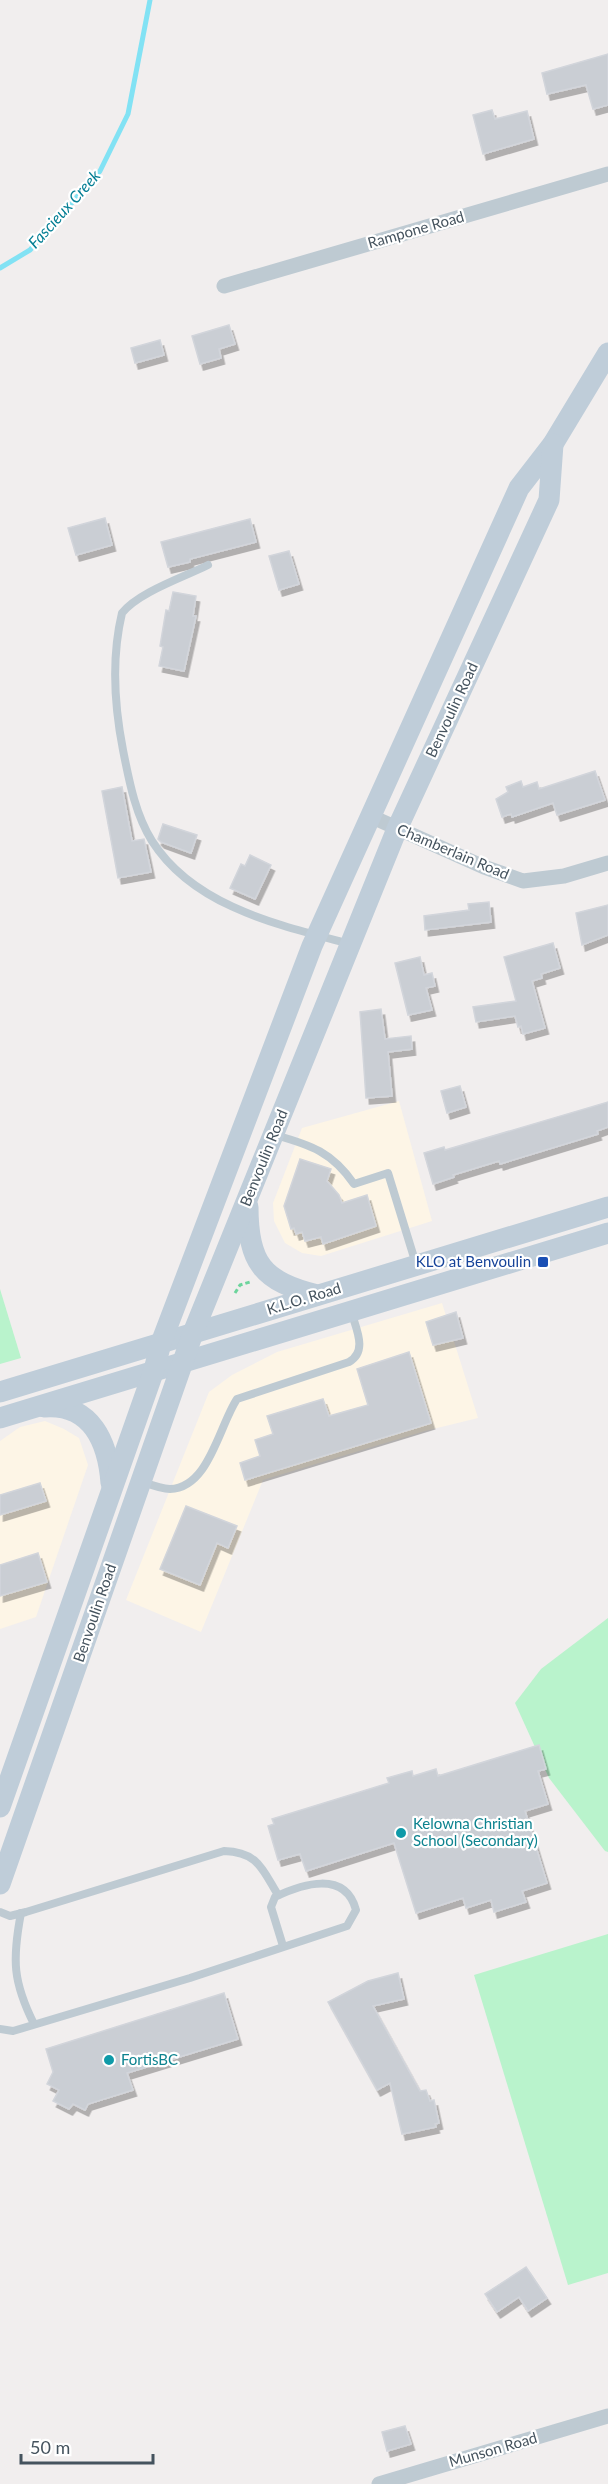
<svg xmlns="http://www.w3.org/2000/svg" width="608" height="2484" viewBox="0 0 608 2484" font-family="Lato,sans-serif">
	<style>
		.commercial { fill: #fdf5e6 }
		.green { fill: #b9f3cc }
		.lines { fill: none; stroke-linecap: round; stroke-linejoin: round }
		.stream { stroke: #82e2f4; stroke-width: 5 }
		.building { fill: #caced4; stroke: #d2d5db; stroke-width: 1.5; filter: url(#shadow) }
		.path { stroke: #6dd49c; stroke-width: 3; stroke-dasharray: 4.5 3; stroke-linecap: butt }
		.lane { stroke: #becad2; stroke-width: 8 }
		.street { stroke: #becad2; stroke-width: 15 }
		.secondary { stroke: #bfcdd9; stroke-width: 21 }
		.transit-dot { fill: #1a4fb4; stroke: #fff; stroke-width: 2 }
		.culture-dot { fill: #0f9aa8; stroke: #fff; stroke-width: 2 }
		.labels { text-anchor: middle; stroke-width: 4.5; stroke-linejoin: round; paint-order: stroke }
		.street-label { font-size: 15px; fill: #45535e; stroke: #fff }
		.transit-label { font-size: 15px; fill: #164399; stroke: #fff; text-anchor: end }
		.culture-label { font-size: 15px; fill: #0d838f; stroke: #fff; text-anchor: start }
		.water-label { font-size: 16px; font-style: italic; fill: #037e94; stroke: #fff }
	</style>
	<defs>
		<filter id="shadow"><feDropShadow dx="3.5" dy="6" stdDeviation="0" flood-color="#0004"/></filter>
	</defs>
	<rect width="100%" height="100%" fill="#f1eeee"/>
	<g class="commercial">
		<path d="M399 1101 432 1221 321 1256 302 1253 285 1243 274 1221 273 1203 302 1128Z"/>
		<path d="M442 1303 478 1418 425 1431 263 1480 201 1632 126 1600 209 1392 232 1375 277 1352Z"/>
		<path d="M45 1421 64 1429 79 1438 88 1465 36 1617 0 1629V1441L20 1427Z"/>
	</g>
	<g class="green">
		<path d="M0 1289 21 1358 0 1364Z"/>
		<path d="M608 1618V1852L605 1851 549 1778 515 1703 541 1669Z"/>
		<path d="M608 1934V2273L568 2285 474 1975Z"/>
	</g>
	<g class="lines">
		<path class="stream" d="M0 268 30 250 100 171 128 114 150 0"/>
	</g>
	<g class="building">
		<path d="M608 54V105L593 109 586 85 547 94 542 73Z"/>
		<path d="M492 110 495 119 527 111 534 139 483 154 473 115Z"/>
		<path d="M229 325 235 344 219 349 221 358 200 364 192 336Z"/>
		<path d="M160 340 164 355 135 363 131 348Z"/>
		<path d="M105 518 112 545 76 555 68 528Z"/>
		<path d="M250 519 256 542 190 559V562L168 567 161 542Z"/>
		<path d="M289 551 299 584 279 590 269 556Z"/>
		<path d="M173 592 196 596 193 616H196L184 671 159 666 163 647 160 646 166 610 169 611Z"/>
		<path d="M595 771 605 800 557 815 553 803 512 817 511 814 502 817 496 799 508 792 506 787 521 781 523 787 537 782 539 789Z"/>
		<path d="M122 787 132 841 144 839 151 872 118 878 102 791Z"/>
		<path d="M163 824 197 835 191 853 161 842 158 839Z"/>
		<path d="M250 855 271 865 255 899 230 888 241 864 245 866Z"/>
		<path d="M489 902 491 922 425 930 424 916 469 910 468 904Z"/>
		<path d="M608 905V935L582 945 576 913Z"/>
		<path d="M553 943 560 968 541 974 542 978 532 981 545 1028 523 1034 521 1026 518 1027 515 1016 476 1022 473 1007 516 1001 504 957Z"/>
		<path d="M420 957 424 975 432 973 435 986 426 988 432 1010 408 1015 395 963Z"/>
		<path d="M381 1009 385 1039 411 1036 412 1049 388 1052 392 1096 366 1098 360 1012Z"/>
		<path d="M460 1086 466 1107 447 1113 441 1091Z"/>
		<path d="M608 1102V1127L597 1131 598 1134 500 1164 499 1161 453 1175 454 1177 433 1184 424 1153 444 1147 445 1150Z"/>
		<path d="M300 1159 331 1169 327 1181 339 1195 342 1203 367 1195 376 1226 323 1244 321 1237 305 1241 302 1232 296 1234 294 1228 291 1229 284 1206Z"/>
		<path d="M456 1312 463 1338 433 1345 426 1322Z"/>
		<path d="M409 1352 431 1423 245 1480 240 1463 260 1456 255 1440 273 1434 267 1416 323 1399 329 1416 368 1405 357 1369Z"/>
		<path d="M40 1483 46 1501 0 1515V1495Z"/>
		<path d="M186 1506 237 1526 228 1548 217 1543 200 1585 160 1569Z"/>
		<path d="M38 1553 47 1582 0 1596V1565Z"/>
		<path d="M539 1745 546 1769 538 1771 548 1804 525 1811 547 1883 522 1891 526 1902 494 1912 491 1900 466 1908 463 1898 416 1913 394 1843 306 1871 300 1854 278 1860 268 1826 274 1824 272 1819 389 1783 387 1778 412 1771 413 1776 436 1769 438 1776Z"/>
		<path d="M398 1973 404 1999 373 2006 420 2091 426 2090 430 2101 434 2100 439 2123 435 2124 436 2127 402 2134 390 2083 377 2090 328 2002 368 1981Z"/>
		<path d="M224 1993 238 2039 127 2073 133 2090 88 2104 85 2110 73 2104 69 2109 53 2101 59 2090 47 2084 53 2072 46 2049Z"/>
		<path d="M526 2267 547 2298 528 2311 519 2297 497 2312 485 2294Z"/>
		<path d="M405 2426 411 2444 387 2451 382 2432Z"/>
	</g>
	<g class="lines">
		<path class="path" d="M235 1293 240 1285 250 1282"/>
		<g class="lane">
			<path d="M208 565C182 578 139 592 122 613 111 659 114 704 123 750 129 780 135 814 152 841 194 907 279 925 350 944"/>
			<path d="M275 1135C311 1145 332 1152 354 1184L388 1173 416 1264"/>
			<path d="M143 1482C151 1485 161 1489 170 1489 209 1488 219 1426 237 1399L349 1362C368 1351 356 1329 351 1311"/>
			<path d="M0 1912 10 1916 26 1912 224 1851C258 1852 262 1869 278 1895"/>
			<path d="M21 1913C12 1960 13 1982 34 2024"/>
			<path d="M0 2029 13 2031 190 1978 347 1926 356 1910C345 1870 302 1884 275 1897L271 1907 283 1946"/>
		</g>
		<g class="street">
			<path d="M224 286 608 174"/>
			<path d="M370 816 484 867 523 881 564 876 608 863"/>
			<path d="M379 2484 608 2416"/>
		</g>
		<g class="secondary">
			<path d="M248 1207C248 1264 263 1281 317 1295"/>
			<path d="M0 1392 608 1207"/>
			<path d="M44 1407C92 1403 108 1443 111 1483"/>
			<path d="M0 1418 608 1233"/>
			<path d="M0 1807 154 1370 161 1343 312 946 519 488 553 444 608 353"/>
			<path d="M0 1884 193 1333 397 829 549 500 553 444"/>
		</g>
	</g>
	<rect class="transit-dot" x="537" y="1256" width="12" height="12" rx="3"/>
	<g class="culture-dot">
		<circle cx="401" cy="1833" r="6"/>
		<circle cx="109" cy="2060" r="6"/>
	</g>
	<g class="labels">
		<g class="street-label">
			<text transform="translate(416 230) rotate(-16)" y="5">Rampone Road</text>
			<text transform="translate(452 710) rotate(-65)" y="5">Benvoulin Road</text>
			<text transform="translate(453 852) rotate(23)" y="5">Chamberlain Road</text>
			<text transform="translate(264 1158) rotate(-68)" y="5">Benvoulin Road</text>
			<text transform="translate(304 1299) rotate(-17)" y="5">K.L.O. Road</text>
			<text transform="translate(95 1613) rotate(-71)" y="5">Benvoulin Road</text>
			<text transform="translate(493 2450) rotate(-16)" y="5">Munson Road</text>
		</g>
		<g class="transit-label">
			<text x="531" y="1267">KLO at Benvoulin</text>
		</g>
		<g class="culture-label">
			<text x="413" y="1829">Kelowna Christian<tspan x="413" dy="17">School (Secondary)</tspan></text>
			<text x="121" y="2065">FortisBC</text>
		</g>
		<g class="water-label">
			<text transform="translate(64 209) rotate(-48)" y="6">Fascieux Creek</text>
		</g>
	</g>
	<path d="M21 2454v9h132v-9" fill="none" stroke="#45535e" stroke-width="3"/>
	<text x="30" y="2454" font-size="18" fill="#45535e" stroke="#ffffff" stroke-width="4.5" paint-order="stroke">50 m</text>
</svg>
